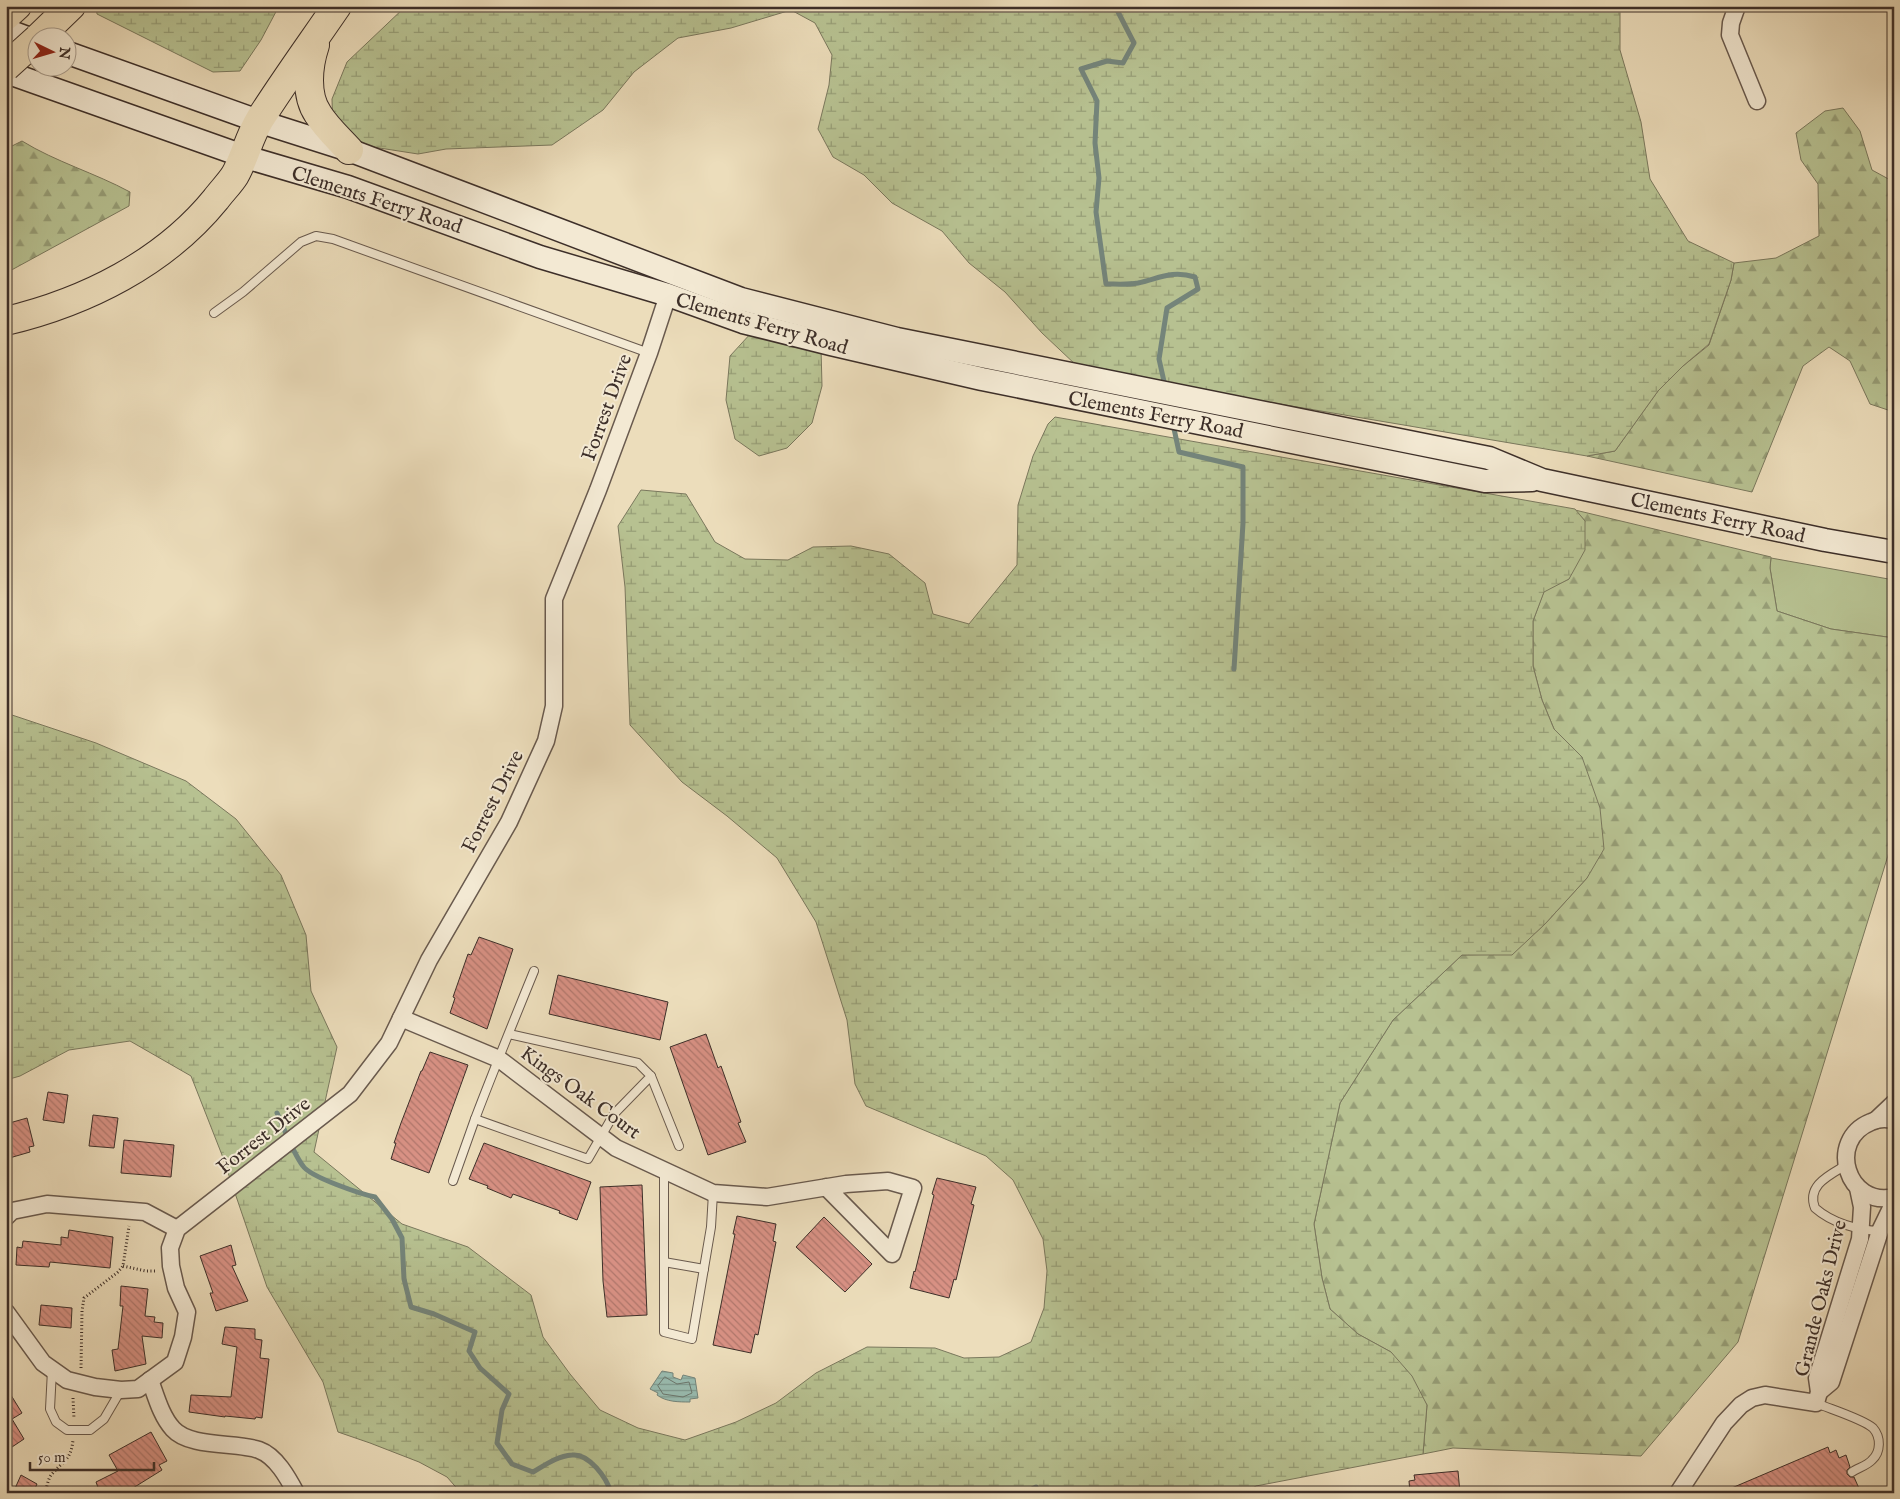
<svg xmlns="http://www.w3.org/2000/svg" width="1900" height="1499" viewBox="0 0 1900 1499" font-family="'IM FELL English',serif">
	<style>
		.grass { fill: #b7c191; stroke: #7a785d }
		.forest { fill: url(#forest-firs); stroke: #7a785d }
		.wetland { fill: url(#wetland-marsh); stroke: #7a785d }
		.water { fill: url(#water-rules); stroke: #74847a }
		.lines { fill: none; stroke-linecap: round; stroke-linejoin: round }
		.shore { stroke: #6b766c; stroke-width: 1 }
		.stream { stroke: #74847a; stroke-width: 5 }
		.building { fill: url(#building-back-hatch); stroke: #3d2f29 }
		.service-casing { stroke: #695a4e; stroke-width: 10 }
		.minor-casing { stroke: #695a4e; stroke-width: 19 }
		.secondary-casing { stroke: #3d2f29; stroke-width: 25 }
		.motorway-casing { stroke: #3d2f29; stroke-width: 30 }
		.path { stroke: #3d2f29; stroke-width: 3; stroke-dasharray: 1 2.5; stroke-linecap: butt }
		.service { stroke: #f3e9d3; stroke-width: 8 }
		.minor { stroke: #f3e9d3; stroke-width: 16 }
		.secondary { stroke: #f3e9d3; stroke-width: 22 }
		.motorway { stroke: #ecddbb; stroke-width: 28 }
		.motorway-bridge-casing { stroke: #3d2f29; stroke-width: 30; stroke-linecap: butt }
		.motorway-bridge { stroke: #ecddbb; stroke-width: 28 }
		.labels { text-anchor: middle; stroke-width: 4; stroke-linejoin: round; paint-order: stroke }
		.street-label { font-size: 20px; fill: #3d2f29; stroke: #f3e9d3 }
	</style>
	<defs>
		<pattern id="forest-firs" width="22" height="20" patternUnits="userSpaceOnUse" patternTransform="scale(1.25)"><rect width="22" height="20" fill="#b7c191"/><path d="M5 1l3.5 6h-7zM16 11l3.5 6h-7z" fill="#969d76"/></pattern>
		<pattern id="wetland-marsh" width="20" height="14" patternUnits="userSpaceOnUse" patternTransform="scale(1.25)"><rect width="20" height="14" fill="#b7c191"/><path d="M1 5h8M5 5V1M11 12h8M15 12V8" fill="none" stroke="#969d76"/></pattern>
		<pattern id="water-rules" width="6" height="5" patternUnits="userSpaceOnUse" patternTransform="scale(1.25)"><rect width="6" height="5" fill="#99bcb0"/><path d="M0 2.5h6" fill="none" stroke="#7e998f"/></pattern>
		<pattern id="building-back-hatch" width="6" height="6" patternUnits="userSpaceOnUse" patternTransform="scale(1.25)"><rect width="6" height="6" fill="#d89184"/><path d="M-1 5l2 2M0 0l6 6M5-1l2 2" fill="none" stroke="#b0776c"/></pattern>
	</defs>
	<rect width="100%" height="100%" fill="#ecddbb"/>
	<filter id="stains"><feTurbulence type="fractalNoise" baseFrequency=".004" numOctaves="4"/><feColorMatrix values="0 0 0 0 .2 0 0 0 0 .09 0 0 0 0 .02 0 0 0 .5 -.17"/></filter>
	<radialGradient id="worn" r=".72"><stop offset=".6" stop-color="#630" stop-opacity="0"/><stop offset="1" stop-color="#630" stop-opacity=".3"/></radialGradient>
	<path class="grass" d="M1771 558 1894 580V638L1831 629 1777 611 1770 568Z"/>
	<g class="forest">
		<path d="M1843 108 1860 131 1872 170 1894 182V412L1870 404 1850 361 1829 347 1803 366 1752 492 1587 456 1615 451 1658 391 1683 366 1709 345 1731 280 1734 263 1776 258 1819 236 1818 184 1801 160 1796 133 1825 111Z"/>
		<path d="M22 141C56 162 95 173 130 192L129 206 6 273V149Z"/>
		<path d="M1575 510 1771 557 1770 568 1777 611 1831 629 1894 638V836L1738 1342 1641 1456 1453 1448 1423 1454 1427 1405 1391 1352 1358 1334 1330 1309 1322 1278 1314 1224 1340 1103 1393 1020 1462 955 1512 954 1545 924 1587 878 1582 757 1554 729 1542 700 1533 666V621L1544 591 1569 579 1585 521Z"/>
	</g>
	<g class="wetland">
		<path d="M96 6H279L261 40 240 71 213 72 97 14Z"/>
		<path d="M406 6H1618L1620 12V50L1641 122 1650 179 1688 241 1734 263 1731 280 1709 344 1683 366 1658 391 1615 451 1587 456 1096 373 1077 366 1042 333 1005 292 969 263 942 231 892 203 864 175 833 157 818 129 829 85 832 55 815 23 791 10 731 28 678 38 634 72 603 110 552 145 446 149 418 154 373 147 333 136 332 99 347 62Z"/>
		<path d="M752 332 821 348 822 386 812 423 787 448 759 456 735 439 726 400 730 356Z"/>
		<path d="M1055 417 1575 509 1585 521V550L1569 579 1544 592 1533 621V666L1542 700 1554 729 1582 757 1600 808 1604 849 1587 878 1545 924 1512 955H1462L1393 1020 1340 1103 1314 1224 1322 1278 1330 1309 1358 1334 1391 1352 1412 1376 1427 1405 1423 1454 1256 1486 1244 1493H461L447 1477 419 1462 370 1443 338 1432 323 1382 267 1287 222 1155 191 1076 130 1041 69 1050 20 1076 6 1080V713L96 743 186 781 236 819 281 875 306 935 311 991 337 1047 314 1152 402 1224 468 1247 531 1295 543 1337 570 1374 600 1410 638 1428 685 1440 736 1422 776 1403 816 1373 867 1347 935 1348 964 1358 999 1357 1031 1342 1044 1308 1047 1271 1043 1239 1013 1180 986 1156 866 1106 855 1084 847 1020 816 922 777 858 727 816 682 782 630 725 625 587 618 526 641 490 686 494 715 542 745 559 788 560 813 547 851 546 889 554 925 583 933 614 969 624 1017 565 1018 505 1033 456 1048 424Z"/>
	</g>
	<path class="water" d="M662 1371 673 1373V1377L681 1380 683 1375 695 1378 698 1398 690 1399V1402C679 1402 666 1402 657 1395L658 1393 650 1389Z"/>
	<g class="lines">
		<path class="shore" d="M665 1377 677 1384 689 1382 692 1393 683 1397 663 1394 658 1386Z"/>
		<g class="stream">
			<path d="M1115 6 1134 43 1123 63 1107 61 1081 69 1097 101 1095 143 1099 178 1096 212 1106 284C1116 284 1128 285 1138 283 1160 278 1172 270 1195 277L1198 289 1167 308 1159 359 1165 386"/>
			<path d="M1173 424 1179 452 1243 467V523L1234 669"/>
			<path d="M277 1113C285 1130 292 1151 303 1166 310 1177 361 1194 375 1197L392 1219 402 1238 404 1279 411 1307 434 1314 475 1332 469 1351 480 1368 509 1394 502 1410 497 1443 512 1464 533 1472C545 1465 557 1456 572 1455 589 1453 607 1478 611 1493"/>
			<path d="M1024 1493 1036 1487"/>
		</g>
	</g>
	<g class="building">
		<path d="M479 937 513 949 487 1029 450 1013 455 998 453 997 468 954 471 955Z"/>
		<path d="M558 975 668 1002 660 1040 549 1014Z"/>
		<path d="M706 1034 718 1068 721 1066 741 1122 738 1123 746 1142 708 1155 670 1047Z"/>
		<path d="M430 1052 468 1065 429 1173 391 1159 396 1143H394L401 1123 421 1071H422Z"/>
		<path d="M48 1092 68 1095 64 1123 43 1120Z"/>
		<path d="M93 1115 118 1118 114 1148 89 1146Z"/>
		<path d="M27 1118 34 1146 29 1147 30 1152 6 1159V1124Z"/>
		<path d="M124 1140 174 1145 171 1177 121 1173Z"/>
		<path d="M484 1143 591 1182 577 1220 559 1213 560 1211 513 1194 511 1198 487 1188 488 1186 469 1179Z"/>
		<path d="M937 1178 976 1187 971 1204 974 1205 956 1280 954 1279 949 1298 910 1288 914 1271 915 1272 934 1195 932 1194Z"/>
		<path d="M642 1185 647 1315 607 1317 603 1281 600 1187Z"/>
		<path d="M737 1216 776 1224 773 1241 776 1242 758 1335 755 1334 751 1353 713 1345 735 1234H733Z"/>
		<path d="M824 1217 872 1264 845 1292 796 1247Z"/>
		<path d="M69 1230 113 1237 110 1268 50 1262 49 1267 16 1265 17 1247 22 1248 23 1241 61 1245V1237L68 1238Z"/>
		<path d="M231 1245 236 1265 232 1266 248 1301 216 1311 210 1293H213L200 1256Z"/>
		<path d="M121 1286 148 1289 145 1316 155 1317 154 1322 163 1323 162 1338 142 1336 146 1364 115 1371 112 1350 118 1349 123 1306H120Z"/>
		<path d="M41 1305 72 1308 71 1328 39 1325Z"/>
		<path d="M225 1327 255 1329V1339L262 1340 260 1358 269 1359 262 1418 256 1417 255 1419 225 1416V1417L189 1412 191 1395 231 1397 237 1347 222 1344Z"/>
		<path d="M6 1387 22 1413 12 1419 24 1439 6 1451Z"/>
		<path d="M151 1432 167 1461 159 1465 162 1470 125 1493H100L96 1482 118 1471 109 1455Z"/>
		<path d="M1828 1447 1830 1453 1836 1450 1839 1458 1846 1455 1850 1467 1847 1470V1474L1850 1477H1854L1861 1493H1720Z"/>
		<path d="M1458 1471 1460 1493H1410L1409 1481 1415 1480 1414 1475Z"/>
		<path d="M21 1475 37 1484 33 1493H13Z"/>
	</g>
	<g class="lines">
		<defs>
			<g id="service">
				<path d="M214 313 243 292 301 242 316 236 333 239 649 353"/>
				<path d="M509 1034 638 1063 651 1076 614 1114 588 1159 475 1119C494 1069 514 1020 534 971"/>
				<path d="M651 1076 679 1146"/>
				<path d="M1846 1165C1830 1175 1806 1185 1815 1208 1832 1223 1857 1230 1880 1231"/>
				<path d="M664 1170V1332L692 1339 711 1227 713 1193"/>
				<path d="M453 1181 475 1119"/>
				<path d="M664 1262 704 1269"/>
				<path d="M52 1370 50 1409 56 1422 67 1430H90L104 1419 121 1390"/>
				<path d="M1816 1403C1830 1409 1863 1419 1873 1428 1881 1437 1881 1452 1872 1460 1868 1465 1858 1468 1852 1472"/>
			</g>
			<g id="minor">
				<path d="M1737 6 1731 23 1730 35 1757 101"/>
				<path d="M401 1018 499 1059 616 1148 713 1193 767 1197 846 1184 888 1181 913 1188 892 1254 826 1187"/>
				<path d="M1876 1120 1894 1103"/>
				<path d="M1894 1121C1887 1118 1878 1119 1871 1122 1826 1140 1847 1208 1894 1197"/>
				<path d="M6 1217 12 1211 47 1204 145 1212 177 1229"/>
				<path d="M6 1312 43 1363 67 1380 95 1387 121 1390 138 1389 175 1362 183 1337 187 1312 176 1288 171 1266 170 1248 177 1229 350 1094 389 1043 429 960 509 822 546 741 554 706V599L598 490 649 353 668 295"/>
				<path d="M150 1380C156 1396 161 1416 173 1429 190 1448 237 1442 259 1450 276 1456 288 1478 296 1493"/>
				<path d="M1819 1392 1831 1382 1880 1231 1894 1202"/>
				<path d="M1678 1493 1724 1423 1741 1405 1752 1398 1765 1395 1816 1403 1819 1392 1817 1378 1860 1239 1862 1207 1858 1188"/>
			</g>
			<g id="secondary">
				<path d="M6 30 38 42"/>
				<path d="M68 53 258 121 349 150 741 299 897 339 1489 458 1542 480 1825 540 1894 552"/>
				<path d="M6 72 246 157 348 187 540 257 668 295 743 322 831 344 982 379 1485 481 1532 480"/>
			</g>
			<g id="motorway">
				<path d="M6 16 17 6"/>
				<path d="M38 38 71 6"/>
				<path d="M315 45C308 66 305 95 318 114 326 127 338 138 349 150"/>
				<path d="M6 321C86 302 164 263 216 199 222 191 230 183 235 175 245 157 249 137 260 119 284 81 311 44 337 6"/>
			</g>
		</defs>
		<use href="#service" class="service-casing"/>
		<use href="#minor" class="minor-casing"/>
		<use href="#secondary" class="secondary-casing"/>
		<use href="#motorway" class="motorway-casing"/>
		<g class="path">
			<path d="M123 1266 146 1271H157"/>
			<path d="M81 1368 82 1311 84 1298 118 1272 123 1266 129 1226"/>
			<path d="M73 1398 74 1419"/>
			<path d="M45 1493C47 1487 48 1478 52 1474 64 1460 71 1460 73 1440"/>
		</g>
		<use href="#service" class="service"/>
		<use href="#minor" class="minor"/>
		<use href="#secondary" class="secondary"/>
		<use href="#motorway" class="motorway"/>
		<defs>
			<path id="motorway-bridge" d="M6 67 38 38"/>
		</defs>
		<use href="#motorway-bridge" class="motorway-bridge-casing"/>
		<use href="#motorway-bridge" class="motorway-bridge"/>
	</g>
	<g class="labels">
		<g class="street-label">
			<text transform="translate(377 199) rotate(18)" y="7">Clements Ferry Road</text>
			<text transform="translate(762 323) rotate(16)" y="7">Clements Ferry Road</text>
			<text transform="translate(606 407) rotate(-70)" y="7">Forrest Drive</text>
			<text transform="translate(1156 414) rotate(11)" y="7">Clements Ferry Road</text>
			<text transform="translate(1718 517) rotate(12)" y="7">Clements Ferry Road</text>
			<text transform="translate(492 801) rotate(-63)" y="7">Forrest Drive</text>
			<text transform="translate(581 1092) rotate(36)" y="7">Kings Oak Court</text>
			<text transform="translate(263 1135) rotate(-38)" y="7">Forrest Drive</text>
			<text transform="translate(1820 1298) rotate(-76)" y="7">Grande Oaks Drive</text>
		</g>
	</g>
	<rect width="1900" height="1499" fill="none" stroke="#ecddbb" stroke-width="25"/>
	<rect x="8" y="8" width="1885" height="1484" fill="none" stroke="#3d2f29" stroke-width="2.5"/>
	<rect x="12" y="12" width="1875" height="1474" fill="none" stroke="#3d2f29"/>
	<g transform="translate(52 52) rotate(95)"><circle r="24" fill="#f3e9d3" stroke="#aa9f8f"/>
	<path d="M0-4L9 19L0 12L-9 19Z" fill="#8f2418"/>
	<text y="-8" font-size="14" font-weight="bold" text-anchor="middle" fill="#3d2f29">N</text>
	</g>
	<path d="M30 1462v8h124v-8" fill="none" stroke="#3d2f29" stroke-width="2.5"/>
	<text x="38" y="1462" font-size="15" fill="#3d2f29" stroke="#f3e9d3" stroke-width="4" paint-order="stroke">50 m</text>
	<rect width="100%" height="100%" filter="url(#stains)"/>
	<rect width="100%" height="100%" fill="url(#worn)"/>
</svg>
